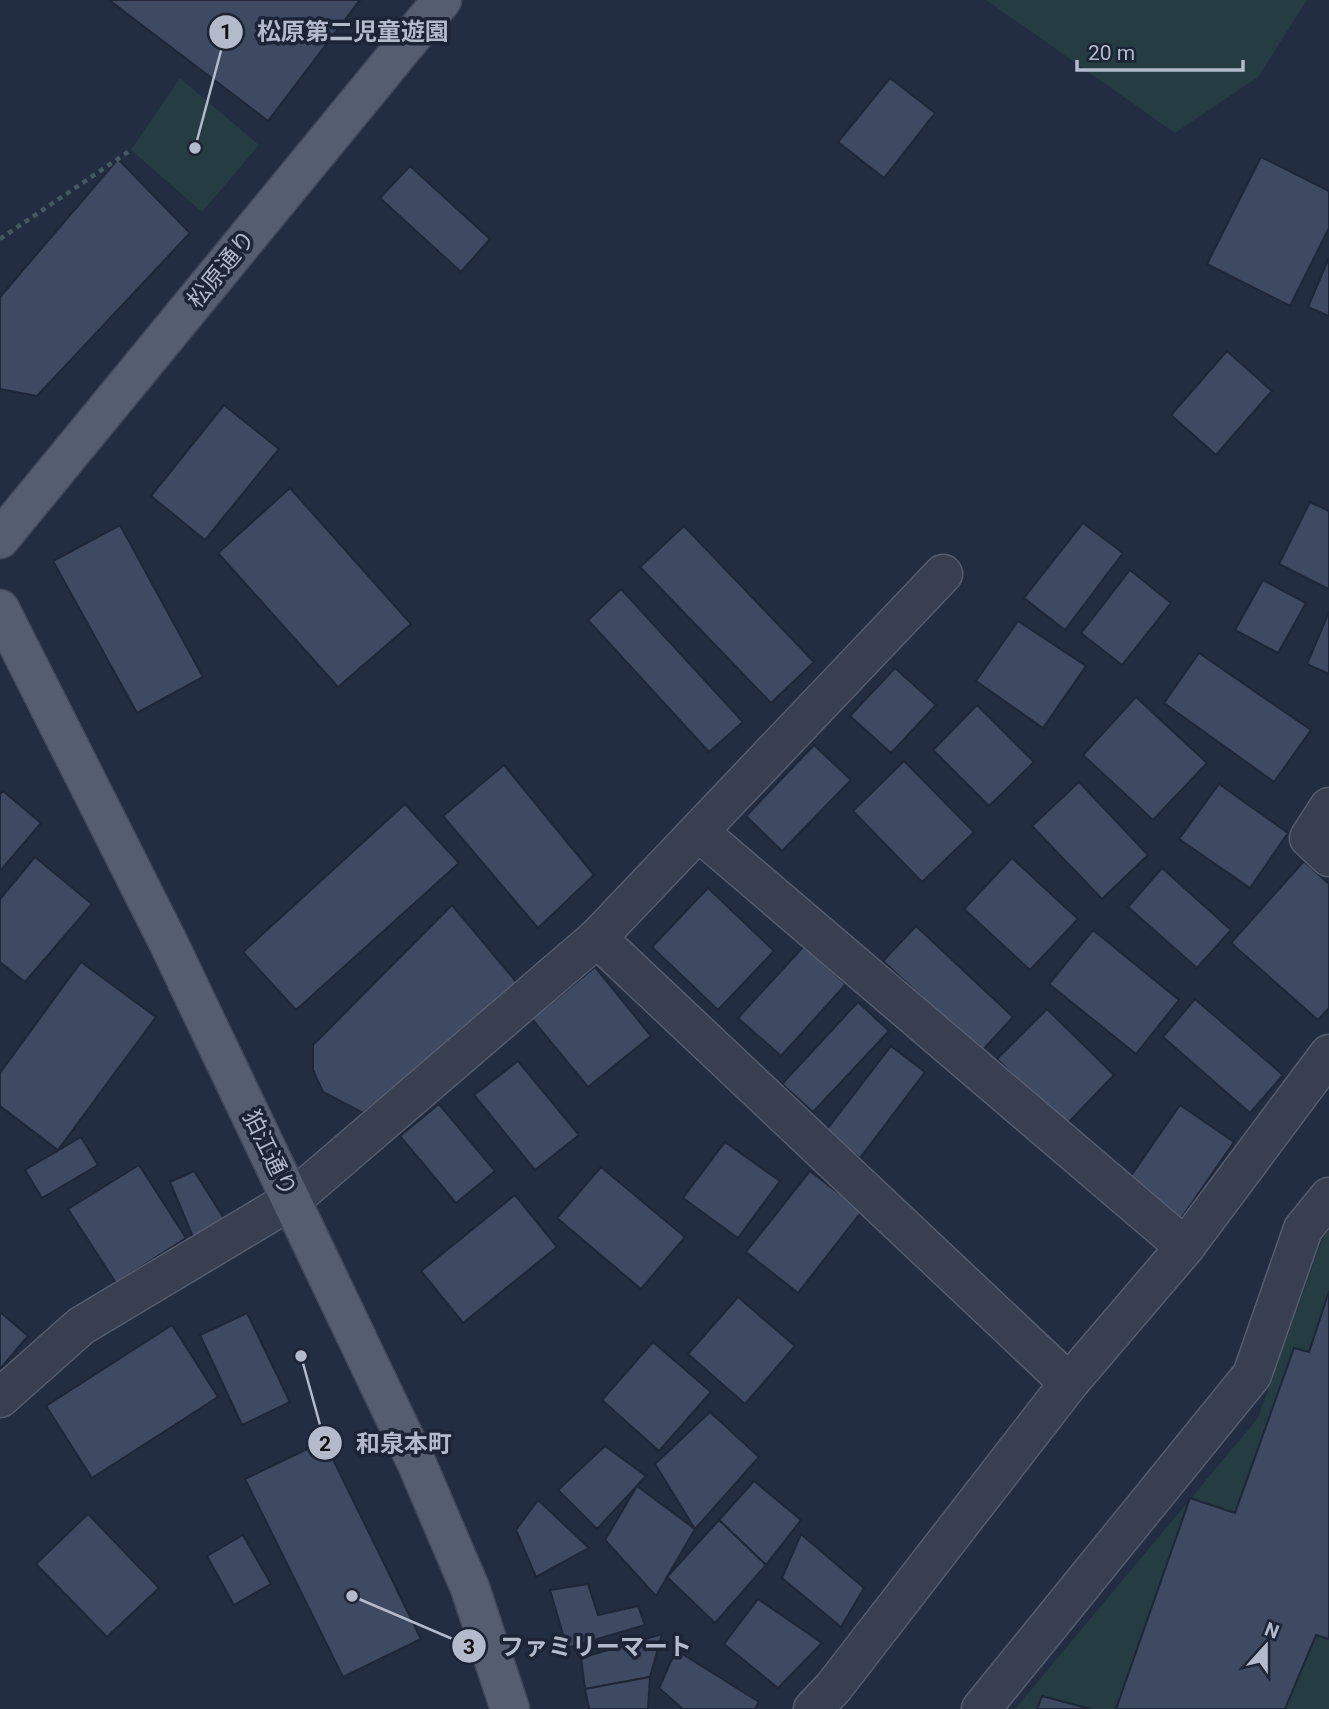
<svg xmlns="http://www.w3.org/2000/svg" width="1329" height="1709" viewBox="0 0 1329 1709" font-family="Roboto,'Noto Sans JP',sans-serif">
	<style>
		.green { fill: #243c42 }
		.building { fill: #3e4962; stroke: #1e2638; stroke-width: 2 }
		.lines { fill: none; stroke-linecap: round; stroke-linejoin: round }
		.minor-casing { stroke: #555d6f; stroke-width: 41 }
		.major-casing { stroke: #40485a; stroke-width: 41 }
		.path { stroke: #43595f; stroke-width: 4.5; stroke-dasharray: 5 5; stroke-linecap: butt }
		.minor { stroke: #373f51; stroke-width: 38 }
		.major { stroke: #555e71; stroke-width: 38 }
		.labels { text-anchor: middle; stroke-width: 7; stroke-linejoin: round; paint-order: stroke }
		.street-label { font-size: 23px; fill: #b3bacc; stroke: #1c2436 }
		.leader { fill: none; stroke: #b3bacc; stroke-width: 2.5 }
		.callout-dot { fill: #b3bacc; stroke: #1c2436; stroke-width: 2.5 }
		.mark-label { font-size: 21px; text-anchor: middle; font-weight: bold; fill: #111 }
		.callout-label { font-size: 24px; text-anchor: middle; font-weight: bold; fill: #b3bacc; stroke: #1c2436; stroke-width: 7; stroke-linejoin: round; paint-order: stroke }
	</style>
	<rect width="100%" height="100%" fill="#222d41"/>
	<g class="green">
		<path d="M986 0H1307L1258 77 1175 133Z"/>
		<path d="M180 78 259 145 202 212 131 150Z"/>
		<path d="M1329 1230V1709H1015L1258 1418 1322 1240Z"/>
	</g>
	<g class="building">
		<path d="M109 0H360L268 121Z"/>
		<path d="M890 78 935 113 884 178 838 142Z"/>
		<path d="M1261 157 1329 191V228L1290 306 1207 264Z"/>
		<path d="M118 159 190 233 37 396 0 389V297Z"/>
		<path d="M410 166 490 239 461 272 380 198Z"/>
		<path d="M1329 258V316L1308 307Z"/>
		<path d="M1227 351 1272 391 1216 455 1171 415Z"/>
		<path d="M224 405 279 449 205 540 151 496Z"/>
		<path d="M290 488 411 624 338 687 218 553Z"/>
		<path d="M1310 502 1329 511V589L1279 564Z"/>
		<path d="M1083 523 1123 553 1065 630 1024 598Z"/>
		<path d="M120 525 203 677 137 713 53 561Z"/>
		<path d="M684 526 814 662 771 703 640 567Z"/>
		<path d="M1130 570 1171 603 1122 665 1081 633Z"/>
		<path d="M1263 580 1306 603 1278 653 1235 630Z"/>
		<path d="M621 589 743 722 709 752 588 620Z"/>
		<path d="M1329 612V674L1307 664Z"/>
		<path d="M1018 621 1086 666 1043 728 976 681Z"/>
		<path d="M1199 653 1311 730 1274 782 1164 703Z"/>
		<path d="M895 668 936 705 891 753 850 716Z"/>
		<path d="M1136 697 1207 763 1153 820 1083 755Z"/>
		<path d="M977 705 1034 762 989 806 933 750Z"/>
		<path d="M814 745 851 780 782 851 746 816Z"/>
		<path d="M904 761 974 832 922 882 853 811Z"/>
		<path d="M504 765 594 875 538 928 443 816Z"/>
		<path d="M1079 782 1148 855 1102 899 1032 826Z"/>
		<path d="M1219 784 1288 833 1250 888 1179 839Z"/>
		<path d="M3 791 41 823 0 871V794Z"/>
		<path d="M405 804 459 863 296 1010 243 952Z"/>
		<path d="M35 857 92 904 25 982 0 962V899Z"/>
		<path d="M1012 858 1078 919 1030 970 964 909Z"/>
		<path d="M1304 861 1329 884V1008L1318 1020 1231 943Z"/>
		<path d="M1162 868 1231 930 1197 968 1128 907Z"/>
		<path d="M708 888 774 951 718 1010 652 947Z"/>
		<path d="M452 905 518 984 363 1113 323 1092 313 1070V1045Z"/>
		<path d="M916 926 1013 1017 981 1052 883 961Z"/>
		<path d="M1093 930 1179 1000 1136 1054 1049 984Z"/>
		<path d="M804 946 846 984 781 1056 738 1018Z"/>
		<path d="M81 962 156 1017 58 1150 0 1106V1073Z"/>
		<path d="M595 967 651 1036 588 1087 532 1019Z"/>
		<path d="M1195 999 1283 1075 1250 1113 1163 1037Z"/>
		<path d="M858 1002 889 1031 813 1112 782 1084Z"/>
		<path d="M1047 1009 1114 1075 1065 1126 997 1059Z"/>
		<path d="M891 1046 925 1072 860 1158 825 1132Z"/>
		<path d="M518 1061 579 1135 535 1170 474 1095Z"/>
		<path d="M439 1104 495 1171 456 1203 400 1136Z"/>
		<path d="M1180 1105 1234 1142 1180 1220 1126 1183Z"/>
		<path d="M81 1137 98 1165 42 1198 25 1170Z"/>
		<path d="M725 1142 780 1181 738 1238 683 1198Z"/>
		<path d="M139 1165 186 1238 116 1283 68 1209Z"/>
		<path d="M601 1167 685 1237 641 1289 557 1218Z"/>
		<path d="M194 1171 225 1220 193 1237 170 1182Z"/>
		<path d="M810 1171 862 1211 798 1293 746 1252Z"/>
		<path d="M515 1195 557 1247 463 1323 421 1271Z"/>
		<path d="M1329 1291V1639L1316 1635 1285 1709H1116L1190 1498 1235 1513 1294 1348 1309 1352Z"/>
		<path d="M738 1297 795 1346 745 1404 688 1354Z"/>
		<path d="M0 1312 28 1336 0 1369Z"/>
		<path d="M247 1313 290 1402 242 1425 200 1335Z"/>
		<path d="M172 1325 218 1397 92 1478 46 1406Z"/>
		<path d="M653 1342 711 1392 659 1451 602 1400Z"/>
		<path d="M710 1412 759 1457 695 1529 655 1464Z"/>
		<path d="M324 1441 421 1639 343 1677 245 1479Z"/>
		<path d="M605 1446 646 1476 597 1529 558 1490Z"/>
		<path d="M754 1481 801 1520 766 1565 719 1520Z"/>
		<path d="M637 1486 695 1529 656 1596 605 1540Z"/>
		<path d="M538 1500 589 1548 536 1577 516 1530Z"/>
		<path d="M88 1514 159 1588 107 1637 36 1564Z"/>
		<path d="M719 1520 766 1565 715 1623 667 1577Z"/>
		<path d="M801 1534 864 1588 841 1627 782 1578Z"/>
		<path d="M243 1535 271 1584 234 1605 207 1556Z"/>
		<path d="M588 1584 598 1615 638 1606 645 1625 567 1648 550 1590Z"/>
		<path d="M758 1599 822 1643 778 1688 724 1644Z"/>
		<path d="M662 1634 650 1677 585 1689 581 1658Z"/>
		<path d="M676 1650 759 1702 755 1709H683L659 1688Z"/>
		<path d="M650 1677 648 1709H589L585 1689Z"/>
		<path d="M1042 1696 1090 1709H1037Z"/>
	</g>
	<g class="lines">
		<defs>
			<g id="minor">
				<path d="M1329 807 1309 838 1329 857"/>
				<path d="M700 833 1185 1247"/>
				<path d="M597 938 1069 1383"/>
				<path d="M0 1398 81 1326 293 1199 597 938 943 574"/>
				<path d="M813 1709 833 1688 1069 1383 1185 1247 1329 1054"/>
				<path d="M981 1709 1252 1375 1303 1229 1329 1197"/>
			</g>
			<g id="major">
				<path d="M0 539 442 0"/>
				<path d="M0 609 168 942 417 1464 470 1588 510 1709"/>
			</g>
		</defs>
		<use href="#minor" class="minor-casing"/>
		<use href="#major" class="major-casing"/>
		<path class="path" d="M0 239 131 150"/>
		<use href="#minor" class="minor"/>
		<use href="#major" class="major"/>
	</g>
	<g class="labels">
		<g class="street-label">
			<text transform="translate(221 269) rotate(-51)" y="8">松原通り</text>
			<text transform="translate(270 1153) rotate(64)" y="8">狛江通り</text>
		</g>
	</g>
	<path class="leader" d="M195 148L226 32M301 1356L325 1443M352 1596L469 1646"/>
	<g class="callout-dot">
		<circle cx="195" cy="148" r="7"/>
		<circle cx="301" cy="1356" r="7"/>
		<circle cx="352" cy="1596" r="7"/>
		<circle cx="226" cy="32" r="18"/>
		<circle cx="325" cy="1443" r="18"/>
		<circle cx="469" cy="1646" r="18"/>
	</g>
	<g class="mark-label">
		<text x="226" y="39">1</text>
		<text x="325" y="1451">2</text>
		<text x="469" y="1654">3</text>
	</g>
	<g class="callout-label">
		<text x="353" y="40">松原第二児童遊園</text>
		<text x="404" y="1452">和泉本町</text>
		<text x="596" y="1655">ファミリーマート</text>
	</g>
	<g transform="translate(1266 1646) rotate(21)" stroke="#1c2436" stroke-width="5" paint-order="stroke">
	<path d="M0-5L12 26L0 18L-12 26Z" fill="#b3bacc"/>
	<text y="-10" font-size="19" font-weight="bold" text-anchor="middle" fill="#b3bacc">N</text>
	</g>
	<path d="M1077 60v10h166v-10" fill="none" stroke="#b3bacc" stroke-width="3.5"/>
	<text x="1088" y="60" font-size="21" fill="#b3bacc" stroke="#1c2436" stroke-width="5" paint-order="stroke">20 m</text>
</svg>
